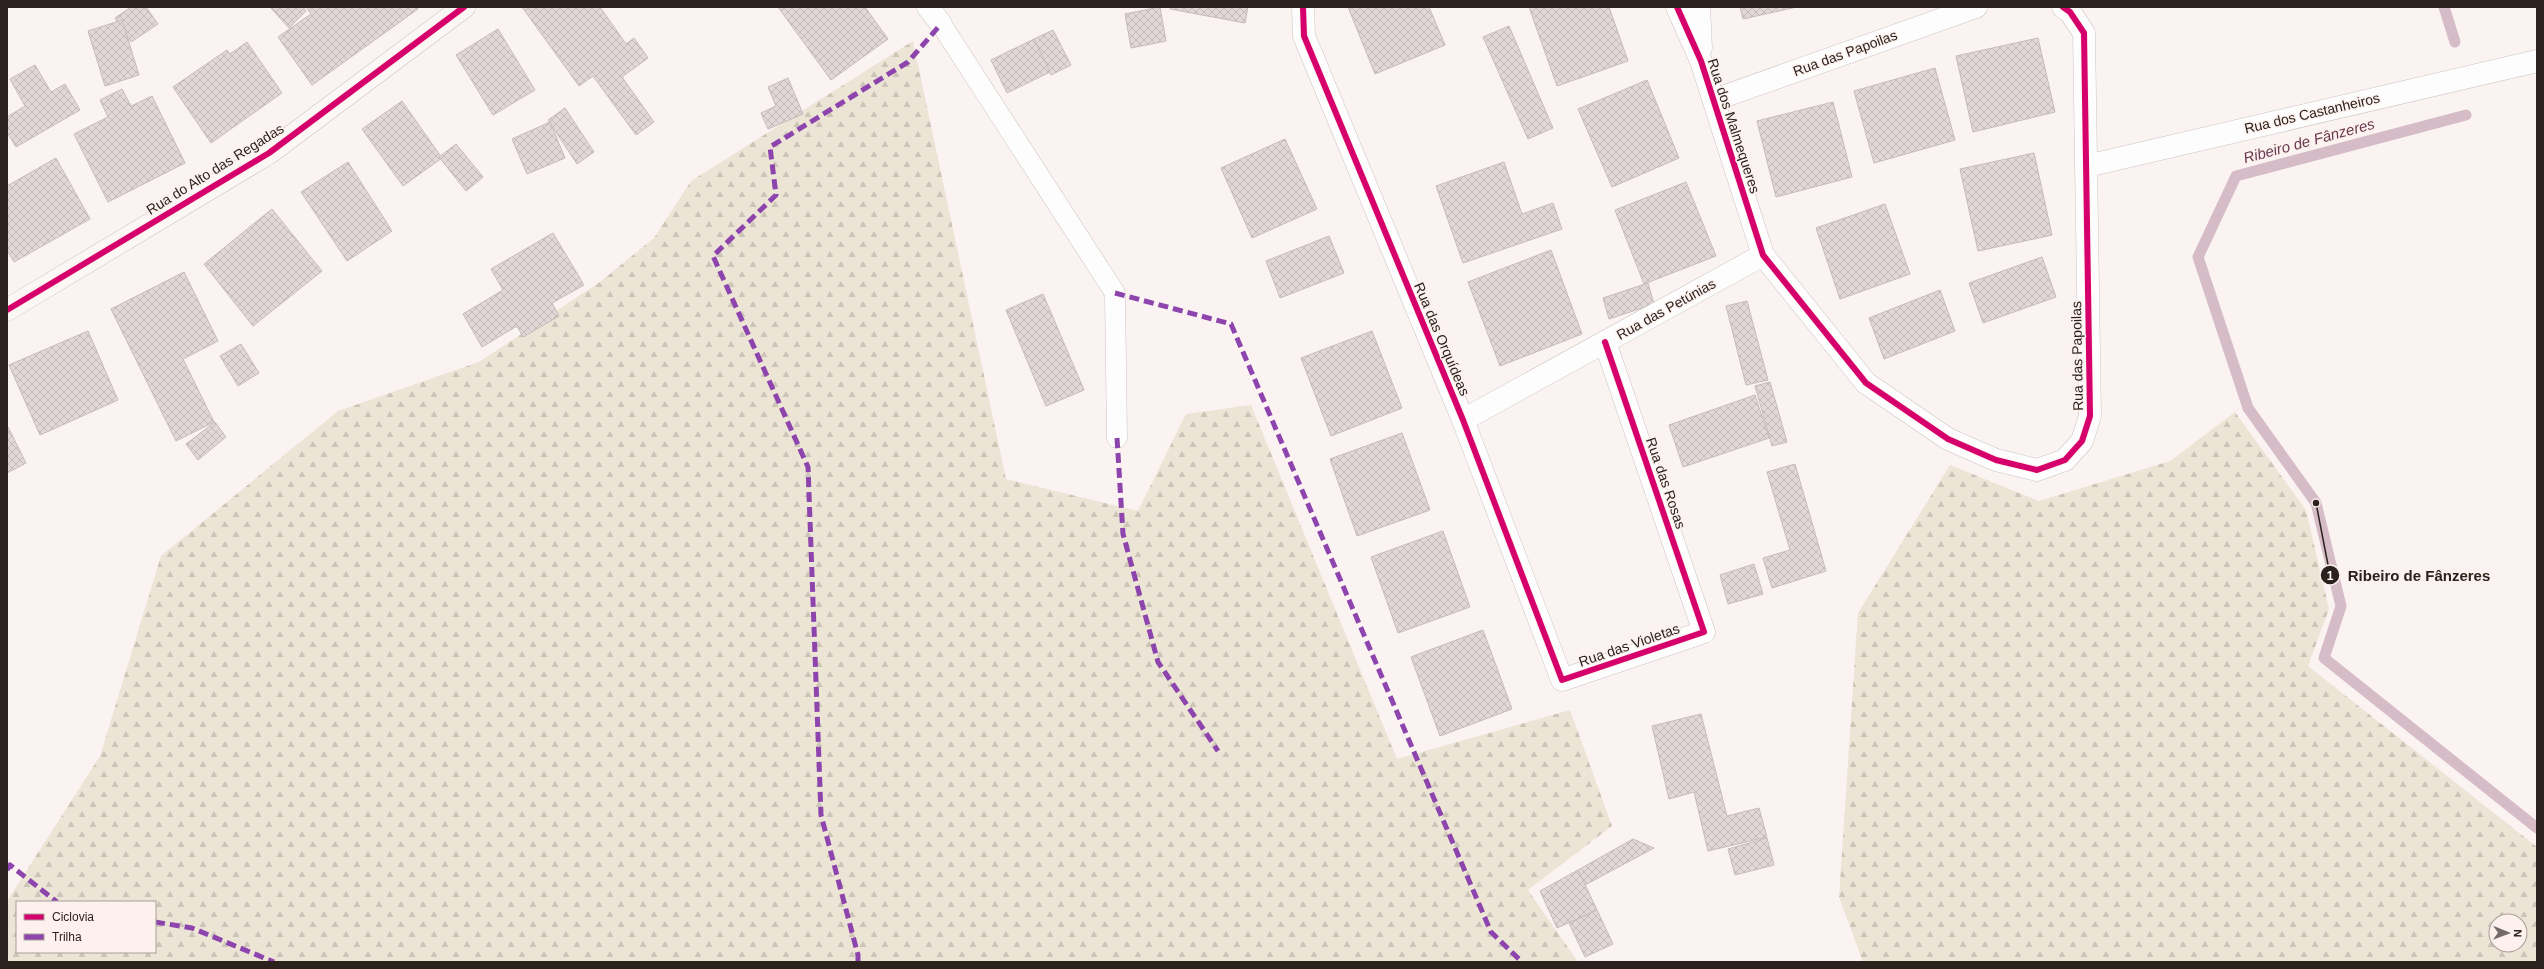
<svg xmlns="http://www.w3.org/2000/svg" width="2544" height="969" viewBox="0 0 2544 969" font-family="Helvetica,sans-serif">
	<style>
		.forest { fill: url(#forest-firs); fill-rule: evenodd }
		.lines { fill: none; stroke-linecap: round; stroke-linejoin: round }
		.stream { stroke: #d5bcc7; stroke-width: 11 }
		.building { fill: url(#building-cross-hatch); stroke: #c4bbbc }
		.lane-casing { stroke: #ccc4c2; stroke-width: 21 }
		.street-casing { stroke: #ccc4c2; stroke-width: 23 }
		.secondary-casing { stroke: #ccc4c2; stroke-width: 23 }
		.lane { stroke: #fefdfd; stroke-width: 20 }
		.street { stroke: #fefdfd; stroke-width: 22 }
		.secondary { stroke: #faf7f5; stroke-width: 22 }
		.quiet { stroke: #8e44ad; stroke-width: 5; stroke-dasharray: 10 5; stroke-linecap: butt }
		.cycleway-casing { stroke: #fdf1ee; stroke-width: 8 }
		.cycleway { stroke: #d6006c; stroke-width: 6 }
		.labels { text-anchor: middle; stroke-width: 3; stroke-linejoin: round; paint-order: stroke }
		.street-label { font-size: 14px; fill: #2b221e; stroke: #fdf1ee }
		.water-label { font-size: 15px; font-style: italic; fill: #673952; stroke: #fdf1ee }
		.leader { fill: none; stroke: #2b221e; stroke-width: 1.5 }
		.callout-dot { fill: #2b221e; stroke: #fdf1ee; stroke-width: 1.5 }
		.mark-label { font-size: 12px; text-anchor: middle; font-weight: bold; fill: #fff }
		.callout-label { font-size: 15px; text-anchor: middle; font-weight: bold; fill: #2b221e; stroke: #fdf1ee; stroke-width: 3; stroke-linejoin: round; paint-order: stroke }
	</style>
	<defs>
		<pattern id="forest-firs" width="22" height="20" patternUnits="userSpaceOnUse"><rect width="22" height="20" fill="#ece5d6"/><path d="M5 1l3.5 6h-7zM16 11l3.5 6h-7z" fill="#cbc4b7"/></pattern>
		<pattern id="building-cross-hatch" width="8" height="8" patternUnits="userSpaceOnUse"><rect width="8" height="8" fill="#e3d8d8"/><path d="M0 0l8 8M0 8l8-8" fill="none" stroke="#c3b9b9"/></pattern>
	</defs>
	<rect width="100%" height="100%" fill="#faf3f2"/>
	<g class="forest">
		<path d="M913 41 1006 479 1138 511 1186 414 1251 405 1397 759 1570 710 1612 826 1528 890 1578 962H7V901L100 756 161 556 338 411 479 362 600 282 654 238 691 181ZM17 902H155V952H17Z"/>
		<path d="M2235 412 2306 510 2329 609 2308 666 2537 847V962H1863L1839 897 1858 613 1950 465 2039 501 2170 461ZM2496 921H2520V945H2496Z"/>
	</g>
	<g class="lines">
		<g class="stream">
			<path d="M2444 7 2455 42"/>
			<path d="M2466 115 2236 176 2198 257 2248 408 2316 503 2341 606 2324 658 2537 828"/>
		</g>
	</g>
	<g class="building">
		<path d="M131 7H146L158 24 131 42 115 18Z"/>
		<path d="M270 7H303L306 11 289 28Z"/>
		<path d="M306 7H416L418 9 312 85 278 37 311 14Z"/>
		<path d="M522 7H600L626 44 634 38 648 58 622 77 654 122 636 135 593 76 579 86Z"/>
		<path d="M778 7H865L888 39 831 80Z"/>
		<path d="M1160 7 1166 41 1131 48 1125 14Z"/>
		<path d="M1171 7H1248L1245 23 1170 9Z"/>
		<path d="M1348 7H1429L1445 45 1375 74Z"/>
		<path d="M1529 7H1609L1628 61 1557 86Z"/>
		<path d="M1740 7H1797L1743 19Z"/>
		<path d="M122 20 139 75 105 86 88 31Z"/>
		<path d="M1509 26 1553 128 1528 139 1483 37Z"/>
		<path d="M498 29 535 90 493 115 456 55Z"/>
		<path d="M1053 30 1071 65 1051 75 1034 39Z"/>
		<path d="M2038 38 2055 112 1973 132 1956 56Z"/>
		<path d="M1034 39 1050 72 1007 93 991 60Z"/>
		<path d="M247 42 282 93 211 143 173 87 227 50 230 54Z"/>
		<path d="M35 65 51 92 65 84 80 110 16 147 7 132V117L25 106 10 79Z"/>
		<path d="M1935 68 1955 140 1874 163 1854 91Z"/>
		<path d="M788 78 803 114 768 129 761 113 776 106 768 87Z"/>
		<path d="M1647 80 1679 158 1612 187 1578 109Z"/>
		<path d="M122 89 131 106 152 96 185 163 108 202 74 134 108 117 100 100Z"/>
		<path d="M402 101 442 158 403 186 362 129Z"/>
		<path d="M1833 102 1852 177 1776 197 1757 121Z"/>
		<path d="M565 108 594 152 577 164 548 120Z"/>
		<path d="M550 122 565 158 527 174 512 139Z"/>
		<path d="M1285 139 1317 209 1252 238 1221 168Z"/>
		<path d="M456 144 483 177 466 191 439 157Z"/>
		<path d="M2034 153 2052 235 1978 251 1960 169Z"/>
		<path d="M56 158 90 219 14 262 7 250V186Z"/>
		<path d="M348 162 392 231 347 261 301 192Z"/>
		<path d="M1504 162 1522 214 1553 203 1562 229 1463 263 1436 186Z"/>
		<path d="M1686 182 1716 256 1644 284 1615 210Z"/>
		<path d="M1885 204 1910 274 1840 299 1816 228Z"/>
		<path d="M272 209 322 271 253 326 204 264Z"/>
		<path d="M553 233 584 285 552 303 559 316 523 337 517 326 482 347 463 314 503 290 491 269Z"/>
		<path d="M1329 236 1344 273 1280 298 1266 261Z"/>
		<path d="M1551 250 1582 334 1500 366 1468 282Z"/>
		<path d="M2042 257 2056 297 1983 323 1969 283Z"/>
		<path d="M184 272 218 341 183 359 214 422 176 441 111 309Z"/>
		<path d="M1648 283 1654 304 1609 319 1603 298Z"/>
		<path d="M1940 290 1955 331 1884 359 1869 318Z"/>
		<path d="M1043 294 1084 390 1046 406 1006 310Z"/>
		<path d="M1747 301 1768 380 1746 385 1726 306Z"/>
		<path d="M88 331 118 400 40 435 9 365Z"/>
		<path d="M1372 331 1402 408 1331 436 1301 358Z"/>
		<path d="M241 344 259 373 238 386 220 356Z"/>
		<path d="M1770 382 1787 442 1772 446 1755 386Z"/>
		<path d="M1755 395 1769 438 1683 467 1669 425Z"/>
		<path d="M215 422 226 437 198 460 186 444Z"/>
		<path d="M7 425 26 463 7 473Z"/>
		<path d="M1402 433 1430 510 1357 536 1330 459Z"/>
		<path d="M1795 464 1826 571 1772 588 1763 558 1790 550 1767 472Z"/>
		<path d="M1443 531 1470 607 1398 633 1371 557Z"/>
		<path d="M1754 564 1763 594 1728 604 1720 575Z"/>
		<path d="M1483 630 1512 709 1440 736 1411 657Z"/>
		<path d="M1701 714 1727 816 1759 808 1767 837 1708 851 1694 792 1669 799 1652 726Z"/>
		<path d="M1767 838 1774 865 1735 875 1728 849Z"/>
		<path d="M1633 839 1654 848 1585 885 1578 870Z"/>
		<path d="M1578 870 1597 910 1557 928 1540 891Z"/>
		<path d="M1597 910 1613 944 1585 957 1569 923Z"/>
	</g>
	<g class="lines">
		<defs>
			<path id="lane" d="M941 24 1115 293 1117 438"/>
			<g id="street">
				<path d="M928 7 941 24"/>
				<path d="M1303 7 1304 36 1463 420 1562 680 1704 632 1605 342"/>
				<path d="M1677 7 1701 61 1763 255 1866 383 1948 439 1996 460 2037 470 2065 460 2082 441 2090 416 2084 33 2070 12 2063 7"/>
				<path d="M1699 7 1701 48"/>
				<path d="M1714 100 1976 7"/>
				<path d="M2087 166 2537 61"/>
				<path d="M1463 420 1763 255"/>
			</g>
			<path id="secondary" d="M7 310 269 153 464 7"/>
		</defs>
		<use href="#lane" class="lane-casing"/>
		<use href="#street" class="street-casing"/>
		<use href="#secondary" class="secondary-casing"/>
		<use href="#lane" class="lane"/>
		<use href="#street" class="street"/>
		<use href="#secondary" class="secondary"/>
		<g class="quiet">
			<path d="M1115 293 1231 324 1491 932 1522 962"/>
			<path d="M1117 438 1123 534 1158 662 1218 751"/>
			<path d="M7 870 10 865 57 902"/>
			<path d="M155 922 192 928 274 962"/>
			<path d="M858 962V955L821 815 808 467 713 256 776 195 770 147 908 62 941 24"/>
		</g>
		<defs>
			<g id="cycleway">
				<path d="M1303 7 1304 36 1463 420 1562 680 1704 632 1605 342"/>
				<path d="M1677 7 1701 61 1763 255 1866 383 1948 439 1996 460 2037 470 2065 460 2082 441 2090 416 2084 33 2070 12 2063 7"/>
				<path d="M7 310 269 153 464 7"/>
			</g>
		</defs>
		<use href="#cycleway" class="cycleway-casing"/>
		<use href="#cycleway" class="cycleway"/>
	</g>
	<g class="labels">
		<g class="street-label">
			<text transform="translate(1845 53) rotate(-20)" y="5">Rua das Papoilas</text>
			<text transform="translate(2312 113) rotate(-13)" y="5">Rua dos Castanheiros</text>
			<text transform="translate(1734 126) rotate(72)" y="5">Rua dos Malmequeres</text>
			<text transform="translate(215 169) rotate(-32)" y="5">Rua do Alto das Regadas</text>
			<text transform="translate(1666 309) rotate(-29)" y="5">Rua das Petúnias</text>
			<text transform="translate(1442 339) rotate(67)" y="5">Rua das Orquídeas</text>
			<text transform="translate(2077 356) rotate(-91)" y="5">Rua das Papoilas</text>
			<text transform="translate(1666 483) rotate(71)" y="5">Rua das Rosas</text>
			<text transform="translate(1629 645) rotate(-19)" y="5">Rua das Violetas</text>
		</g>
		<g class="water-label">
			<text transform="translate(2309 141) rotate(-15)" y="5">Ribeiro de Fânzeres</text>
		</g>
	</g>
	<path class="leader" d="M2316 503L2330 575"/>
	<g class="callout-dot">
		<circle cx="2316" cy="503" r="4"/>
		<circle cx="2330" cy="575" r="10"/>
	</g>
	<g class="mark-label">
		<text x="2330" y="580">1</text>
	</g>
	<g class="callout-label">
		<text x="2419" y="581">Ribeiro de Fânzeres</text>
	</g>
	<rect width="2544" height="969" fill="none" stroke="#2b221e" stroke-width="16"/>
	<rect x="16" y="901" width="140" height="52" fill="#fdf1ee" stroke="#a99e9b"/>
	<rect x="24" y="914" width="20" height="6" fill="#d6006c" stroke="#a99e9b"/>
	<text x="52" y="921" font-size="12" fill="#2b221e">Ciclovia</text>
	<rect x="24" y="934" width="20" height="6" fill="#8e44ad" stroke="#a99e9b"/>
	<text x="52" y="941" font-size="12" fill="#2b221e">Trilha</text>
	<g transform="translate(2508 933) rotate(91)"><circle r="19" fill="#fdf1ee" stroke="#a99e9b"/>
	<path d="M0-3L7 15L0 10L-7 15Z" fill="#736b68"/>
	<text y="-6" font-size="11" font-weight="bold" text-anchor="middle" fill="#2b221e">N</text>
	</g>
</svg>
